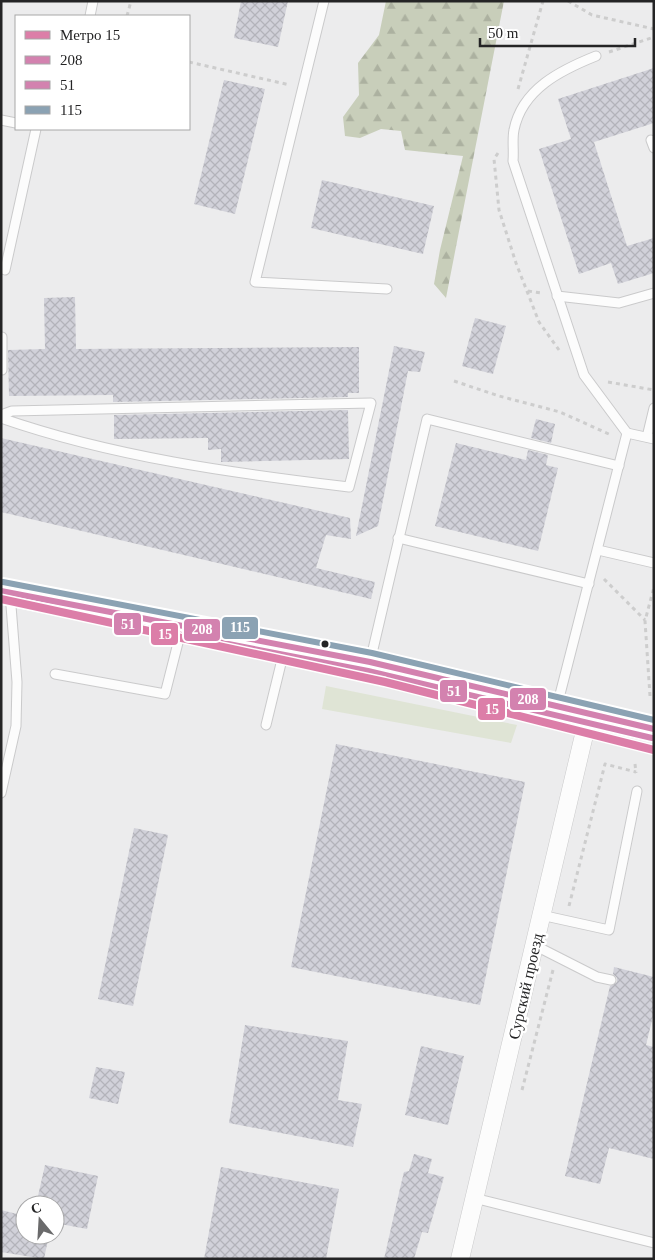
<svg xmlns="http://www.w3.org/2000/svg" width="655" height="1260" viewBox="0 0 655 1260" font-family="Georgia,serif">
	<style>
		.green { fill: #dfe4d5 }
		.forest { fill: url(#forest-firs) }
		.building { fill: url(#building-cross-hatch) }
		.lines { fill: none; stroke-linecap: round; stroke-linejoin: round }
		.service-casing { stroke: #cacacb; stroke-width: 11 }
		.minor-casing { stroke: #cacacb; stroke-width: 19 }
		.tertiary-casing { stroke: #cacacb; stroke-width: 24 }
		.path { stroke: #cdcdcd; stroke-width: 3; stroke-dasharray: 4 4; stroke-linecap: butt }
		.service { stroke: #fcfcfc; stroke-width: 9 }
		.minor { stroke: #fcfcfc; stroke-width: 18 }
		.tertiary { stroke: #fcfcfc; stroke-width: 22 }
		.bus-1-casing { stroke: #fff; stroke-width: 10 }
		.bus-2-casing { stroke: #fff; stroke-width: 10 }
		.bus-3-casing { stroke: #fff; stroke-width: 10 }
		.bus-1 { stroke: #d382af; stroke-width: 6 }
		.bus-2 { stroke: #d382af; stroke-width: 6 }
		.bus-3 { stroke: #8ba2b3; stroke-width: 6 }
		.metro-1-casing { stroke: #fff; stroke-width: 11 }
		.metro-1 { stroke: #dc7ea8; stroke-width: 8 }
		.bus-dot { fill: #242425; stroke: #fff; stroke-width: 2 }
		.labels { text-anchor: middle; stroke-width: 5; stroke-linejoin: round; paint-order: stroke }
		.street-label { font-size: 16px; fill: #242425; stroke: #fff }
		.line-badge { stroke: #fff; stroke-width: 2 }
		.badge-label { font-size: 14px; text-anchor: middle; font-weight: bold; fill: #fff }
	</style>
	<defs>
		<pattern id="forest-firs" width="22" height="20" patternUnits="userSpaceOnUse" patternTransform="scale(1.25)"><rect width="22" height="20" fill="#c8ceba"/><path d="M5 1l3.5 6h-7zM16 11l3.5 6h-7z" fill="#acb1a0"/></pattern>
		<pattern id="building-cross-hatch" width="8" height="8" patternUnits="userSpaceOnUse" patternTransform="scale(1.25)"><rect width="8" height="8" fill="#d1d1d9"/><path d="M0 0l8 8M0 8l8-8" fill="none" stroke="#b3b3ba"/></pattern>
	</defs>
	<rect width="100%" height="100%" fill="#ececed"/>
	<path class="green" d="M326 686 517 725 511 743 322 709Z"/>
	<path class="forest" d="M386 1H504L446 298 434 284 440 250 463 156 405 150 401 131 381 129 360 138 345 136 343 117 359 95 358 63 379 35Z"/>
	<g class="building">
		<path d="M241 1H288L278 47 234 38Z"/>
		<path d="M654 68V123L594 142 627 246 654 238V273L618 284 611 263 579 274 539 149 571 139 558 99Z"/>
		<path d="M224 80 265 89 235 214 194 204Z"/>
		<path d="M322 180 434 206 423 254 311 228Z"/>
		<path d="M75 297 76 349 359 347V393H348V397L113 402V395L9 396 8 350 45 349 44 298Z"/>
		<path d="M475 318 506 326 493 374 462 366Z"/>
		<path d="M394 346 425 352 420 372 408 371 378 526 356 536Z"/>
		<path d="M348 410 349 459 221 462V449L208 450V438L114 439V415Z"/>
		<path d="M536 419 555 424 551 443 531 438Z"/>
		<path d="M1 438 350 518 351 539 326 535 316 568 375 582 371 599 1 512Z"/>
		<path d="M456 443 526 460 528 450 548 455 546 465 558 468 538 551 435 526Z"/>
		<path d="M336 744 525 782 480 1005 291 967Z"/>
		<path d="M134 828 168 835 133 1006 98 999Z"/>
		<path d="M614 967 654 977V1012L646 1045 654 1047V1159L609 1148 600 1184 565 1176 610 986 617 982V978L613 974Z"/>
		<path d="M245 1025 348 1041 338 1100 362 1104 353 1147 229 1123Z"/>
		<path d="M421 1046 464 1056 448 1125 405 1115Z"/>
		<path d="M96 1067 125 1072 118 1104 89 1098Z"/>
		<path d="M414 1154 432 1159 428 1173 444 1177 428 1233 422 1232 414 1259H384L401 1184 404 1172 409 1171Z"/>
		<path d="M45 1165 98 1176 87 1229 55 1223V1205H36Z"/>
		<path d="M221 1167 339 1189 326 1259H204Z"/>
		<path d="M1 1210 25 1216V1235H49L44 1259 1 1252Z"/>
	</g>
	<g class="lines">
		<defs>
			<g id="service">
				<path d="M324 1 255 282 387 289"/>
				<path d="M90 16 93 1"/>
				<path d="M596 56C561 70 522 89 514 130 512 139 514 151 513 161L584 375 627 433"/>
				<path d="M1 120 16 123"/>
				<path d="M651 140 654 148"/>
				<path d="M5 270 36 129"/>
				<path d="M557 296 619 303 654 293"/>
				<path d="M2 370V337"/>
				<path d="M1 415 12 411 371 403 349 487C232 473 113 457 1 418"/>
				<path d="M647 437 654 408"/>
				<path d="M398 538 589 584"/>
				<path d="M598 550 654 563"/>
				<path d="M370 662 427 419 619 466"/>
				<path d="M55 674 165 694 182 627"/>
				<path d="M557 706 627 433 654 439"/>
				<path d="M266 725 285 647"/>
				<path d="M1 793 16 726 17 682 10 593"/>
				<path d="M541 915 609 930 637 791"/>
				<path d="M534 945 597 977 611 980"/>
				<path d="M474 1198 654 1243"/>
			</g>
			<path id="minor" d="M460 1259 589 714"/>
			<path id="tertiary" d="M1 591 370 662 654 729"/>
		</defs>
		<use href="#service" class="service-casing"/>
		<use href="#minor" class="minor-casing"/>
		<use href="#tertiary" class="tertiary-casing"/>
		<g class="path">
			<path d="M568 1 592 15 654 29"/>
			<path d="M127 16 131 1"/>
			<path d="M609 52 654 37"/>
			<path d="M189 62 290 85"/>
			<path d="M518 89 543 1"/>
			<path d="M498 153 494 159 499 210 516 263 539 322 559 350"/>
			<path d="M528 291 541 293"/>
			<path d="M454 381 499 396 560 412 611 435"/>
			<path d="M608 382 654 390"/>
			<path d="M604 579 645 620"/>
			<path d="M650 696 645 621 654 587"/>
			<path d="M635 764 636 773"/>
			<path d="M569 906 605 764 636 772"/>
			<path d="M522 1090 553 970"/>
		</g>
		<use href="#service" class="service"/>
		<use href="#minor" class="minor"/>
		<use href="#tertiary" class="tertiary"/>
		<defs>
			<path id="bus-1" d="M1 591 370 662 654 729"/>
			<path id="bus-2" d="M1 600 368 671 652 738"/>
			<path id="bus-3" d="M3 582 372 653 654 720"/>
		</defs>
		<use href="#bus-1" class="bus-1-casing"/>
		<use href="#bus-2" class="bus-2-casing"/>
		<use href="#bus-3" class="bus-3-casing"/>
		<use href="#bus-1" class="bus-1"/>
		<use href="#bus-2" class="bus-2"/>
		<use href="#bus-3" class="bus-3"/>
		<defs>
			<path id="metro-1" d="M1 599 385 682 654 750"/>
		</defs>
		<use href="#metro-1" class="metro-1-casing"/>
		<use href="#metro-1" class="metro-1"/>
	</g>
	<circle class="bus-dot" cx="325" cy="644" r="4.5"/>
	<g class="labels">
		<g class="street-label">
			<text transform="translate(525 986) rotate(-77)" y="6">Сурский проезд</text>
		</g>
	</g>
	<g class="line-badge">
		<rect x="113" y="612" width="29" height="24" rx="5" fill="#d382af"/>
		<rect x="221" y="616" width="38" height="24" rx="5" fill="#8ba2b3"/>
		<rect x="183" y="618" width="38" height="24" rx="5" fill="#d382af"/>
		<rect x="150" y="622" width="29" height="24" rx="5" fill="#dc7ea8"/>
		<rect x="439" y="679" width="29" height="24" rx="5" fill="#d382af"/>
		<rect x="509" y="687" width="38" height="24" rx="5" fill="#d382af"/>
		<rect x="477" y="697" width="29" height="24" rx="5" fill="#dc7ea8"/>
	</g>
	<g class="badge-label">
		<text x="128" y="629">51</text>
		<text x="240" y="632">115</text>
		<text x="202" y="634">208</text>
		<text x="165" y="639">15</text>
		<text x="454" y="696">51</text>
		<text x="528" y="704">208</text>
		<text x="492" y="714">15</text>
	</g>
	<rect width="655" height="1260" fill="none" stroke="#242425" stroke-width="5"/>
	<rect x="15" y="15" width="175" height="115" fill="#ffffff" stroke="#a7a7a8"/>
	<rect x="25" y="31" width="25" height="8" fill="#dc7ea8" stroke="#a7a7a8"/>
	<text x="60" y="40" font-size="15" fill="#242425">Метро 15</text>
	<rect x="25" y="56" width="25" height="8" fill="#d382af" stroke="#a7a7a8"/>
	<text x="60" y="65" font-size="15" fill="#242425">208</text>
	<rect x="25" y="81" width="25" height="8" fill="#d382af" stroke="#a7a7a8"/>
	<text x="60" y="90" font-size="15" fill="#242425">51</text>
	<rect x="25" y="106" width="25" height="8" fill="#8ba2b3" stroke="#a7a7a8"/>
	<text x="60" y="115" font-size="15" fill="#242425">115</text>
	<g transform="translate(40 1220) rotate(342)"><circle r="24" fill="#ffffff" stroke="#a7a7a8"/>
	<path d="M0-4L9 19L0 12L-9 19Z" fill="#6a6a6b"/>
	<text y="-8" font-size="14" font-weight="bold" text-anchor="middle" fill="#242425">С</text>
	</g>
	<path d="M480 38v8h155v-8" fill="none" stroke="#242425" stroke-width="2.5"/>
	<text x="488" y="38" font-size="15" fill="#242425" stroke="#ffffff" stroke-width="4" paint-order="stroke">50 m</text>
</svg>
